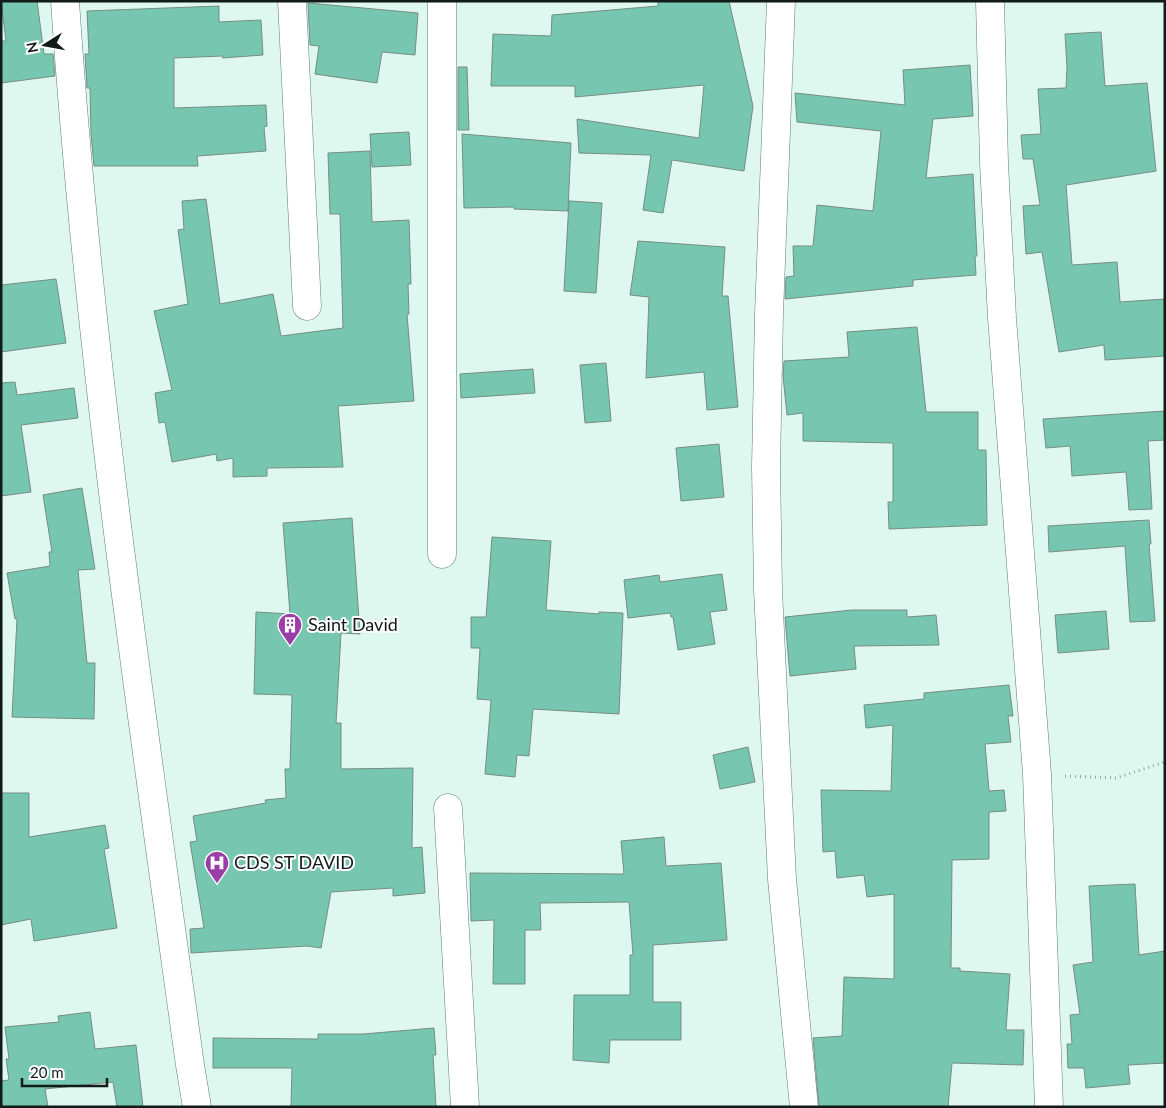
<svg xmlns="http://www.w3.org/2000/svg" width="1166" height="1108" viewBox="0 0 1166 1108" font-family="Lato,sans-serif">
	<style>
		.building { fill: #77c6af; stroke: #758d85 }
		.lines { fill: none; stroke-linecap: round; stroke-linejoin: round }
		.minor-casing { stroke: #637b73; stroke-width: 29 }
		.path { stroke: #93a8a1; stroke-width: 3; stroke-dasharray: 1 4; stroke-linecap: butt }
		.minor { stroke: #fff; stroke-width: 28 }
		.labels { text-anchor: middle; stroke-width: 4; stroke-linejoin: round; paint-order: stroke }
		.poi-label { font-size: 18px; fill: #111b18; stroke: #fff; text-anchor: start }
	</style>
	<rect width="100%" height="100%" fill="#def8ef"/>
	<g class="building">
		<path d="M1 1H37L44 54H53L55 76 1 83V41H6Z"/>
		<path d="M658 1H729L753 106 744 171 672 160 663 213 643 210 651 155 579 153 577 119 699 138 704 85 575 97V86H491L493 34 551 36 552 15 658 6Z"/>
		<path d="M308 3 418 13 415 55 382 52 377 83 315 74 319 46 310 45Z"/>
		<path d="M219 6V22L261 20 263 55 223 58 222 56 174 58V108L266 105 267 126 264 127 266 151 197 156 198 166H94L91 134 90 88H87L85 54H89L87 11Z"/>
		<path d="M1101 32 1105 86 1147 83 1156 171 1066 185 1072 265 1117 262 1120 302 1165 299V356L1105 360 1104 345 1059 352 1042 252 1026 254 1023 206 1040 205 1033 159H1023L1021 135 1041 134 1038 89 1066 88 1067 67 1065 34Z"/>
		<path d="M970 65 973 116 933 119 926 178 973 174 977 256H975L976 275 913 280V286L785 299 786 277 794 276 793 246H813L817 205 873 211 881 131 797 122 795 93 905 105 903 70Z"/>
		<path d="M458 67H467L469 130H458Z"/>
		<path d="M409 132 411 165 372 167 370 134Z"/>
		<path d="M462 134 571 143 568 211 514 209V207L464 208Z"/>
		<path d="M370 151 372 222 409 220 411 284H408L409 314H407L414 401 338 406 343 467 267 468V476L233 477V458L217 461 216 454 172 462 165 422 159 423 155 393 172 390 154 311 188 304 178 230 184 229 182 201 206 199 220 304 273 294 281 336 343 328 340 214H330L328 153Z"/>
		<path d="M569 201 602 203 596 293 564 291Z"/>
		<path d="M638 241 725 247 722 296H728L738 407 707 410 704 372 646 378 649 297 630 295Z"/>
		<path d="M56 279 66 343 1 352V285Z"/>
		<path d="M917 327 926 412H978V450H986L987 525 889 529 888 502H893V443L803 441V413L787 415 783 376 784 361 849 357 847 332Z"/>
		<path d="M606 363 611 421 585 423 580 365Z"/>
		<path d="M533 369 535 393 461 398 460 374Z"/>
		<path d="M15 382 17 395 74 388 78 418 21 425 31 492 1 496V383Z"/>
		<path d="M1165 411V440L1148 441 1152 509 1129 510 1126 472 1072 476 1070 446 1046 448 1043 419Z"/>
		<path d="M719 444 724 497 681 501 676 448Z"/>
		<path d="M82 488 95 569 78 570 87 663H95L94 719 12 717 17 619H15L7 573 50 566 49 552H52L43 495Z"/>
		<path d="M352 518 360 634 341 633 336 723H341V769L413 768 412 848 422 847 425 893 393 896V888L331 892 321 948 307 946 191 953 190 929 204 928 190 842 197 841 193 816 266 803 265 800 286 798 285 769H290L292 695 254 694 256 612 290 614 283 523Z"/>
		<path d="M1149 520 1151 544H1149L1155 621 1130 622 1125 546 1049 552 1048 526Z"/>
		<path d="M492 537 551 541 546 610 599 614V612L623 613 619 714 533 709 529 756 517 755 515 777 485 774 491 700 477 699 480 648H471V617H486Z"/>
		<path d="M722 574 727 610 710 612 715 644 678 650 673 617H671L670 613 628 618 624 580 659 575 660 582Z"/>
		<path d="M852 610H907V617L936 615 939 645 854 646 856 669 790 676 785 617Z"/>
		<path d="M1106 611 1109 649 1058 653 1055 615Z"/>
		<path d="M1009 685 1013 716H1008L1011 742 985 744 989 791 1004 790 1006 811 989 812V859L952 860 951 968H960V971L1010 974 1006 1030H1024L1023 1065 952 1063 948 1107H819L813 1038 842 1036 844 977 894 979V894L867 897 864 875 837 878 835 851 823 852 821 790 891 791 893 725 866 728 864 705 924 699V693Z"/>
		<path d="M748 747 755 782 720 789 713 755Z"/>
		<path d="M1 793H29V837L105 825 109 848 104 849 117 928 34 941 31 919 1 925Z"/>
		<path d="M664 837 666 866 721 863 727 940 653 945V1002H681V1040H610L609 1063 573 1060 574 995H630V955H633L629 902 540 903 541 930H525V984H493L494 920 471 921 470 873 624 874 621 841Z"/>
		<path d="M1135 884 1139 955 1165 951V1063L1128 1065 1130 1084 1086 1088 1084 1068H1068L1067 1044H1072L1070 1015 1080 1014 1073 965 1093 962 1089 886Z"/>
		<path d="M90 1012 95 1049 136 1045 143 1107H117L113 1082 45 1089 48 1107H1V1081L9 1080 6 1059H9L5 1027 59 1022 58 1016Z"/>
		<path d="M434 1028 436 1055H433L436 1107H291L292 1068H213V1038L318 1039V1034H363Z"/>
	</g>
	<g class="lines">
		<defs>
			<g id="minor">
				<path d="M65 1C89 358 141 711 190 1065L197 1107"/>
				<path d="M292 1 307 306"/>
				<path d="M442 1V554"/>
				<path d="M781 1 769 314 766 467 768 590 782 879 804 1107"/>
				<path d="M990 1 994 163 1002 318 1037 774 1049 1107"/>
				<path d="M448 808 465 1107"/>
			</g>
		</defs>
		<use href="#minor" class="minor-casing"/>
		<path class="path" d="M1065 776 1116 778 1165 762"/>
		<use href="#minor" class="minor"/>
	</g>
	<defs>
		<symbol id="building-pin" viewBox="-11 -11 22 30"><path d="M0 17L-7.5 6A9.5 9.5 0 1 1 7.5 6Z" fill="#9b3da6" stroke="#fff"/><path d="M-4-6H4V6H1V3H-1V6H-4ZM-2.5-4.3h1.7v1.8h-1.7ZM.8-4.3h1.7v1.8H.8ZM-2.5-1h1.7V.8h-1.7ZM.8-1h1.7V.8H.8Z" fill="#fff"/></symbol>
		<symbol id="hospital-pin" viewBox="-11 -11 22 30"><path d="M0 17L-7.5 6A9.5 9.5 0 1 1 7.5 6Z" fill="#9b3da6" stroke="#fff"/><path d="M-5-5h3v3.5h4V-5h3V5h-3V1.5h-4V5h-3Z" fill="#fff"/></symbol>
	</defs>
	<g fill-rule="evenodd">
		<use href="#building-pin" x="276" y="611" width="28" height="38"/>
		<use href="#hospital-pin" x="203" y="849" width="28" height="38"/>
	</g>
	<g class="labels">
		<g class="poi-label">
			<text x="308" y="631">Saint David</text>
			<text x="234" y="869">CDS ST DAVID</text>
		</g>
	</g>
	<rect width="1166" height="1108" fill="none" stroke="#111b18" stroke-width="5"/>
	<g transform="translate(45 45) rotate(259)" stroke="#ffffff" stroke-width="4" paint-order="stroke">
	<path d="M0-4L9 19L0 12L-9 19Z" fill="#111b18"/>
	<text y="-8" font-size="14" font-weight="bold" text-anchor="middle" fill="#111b18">N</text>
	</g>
	<path d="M22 1078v8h85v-8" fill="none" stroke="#111b18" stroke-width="2.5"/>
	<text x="30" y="1078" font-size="15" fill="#111b18" stroke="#ffffff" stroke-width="4" paint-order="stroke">20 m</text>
</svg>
